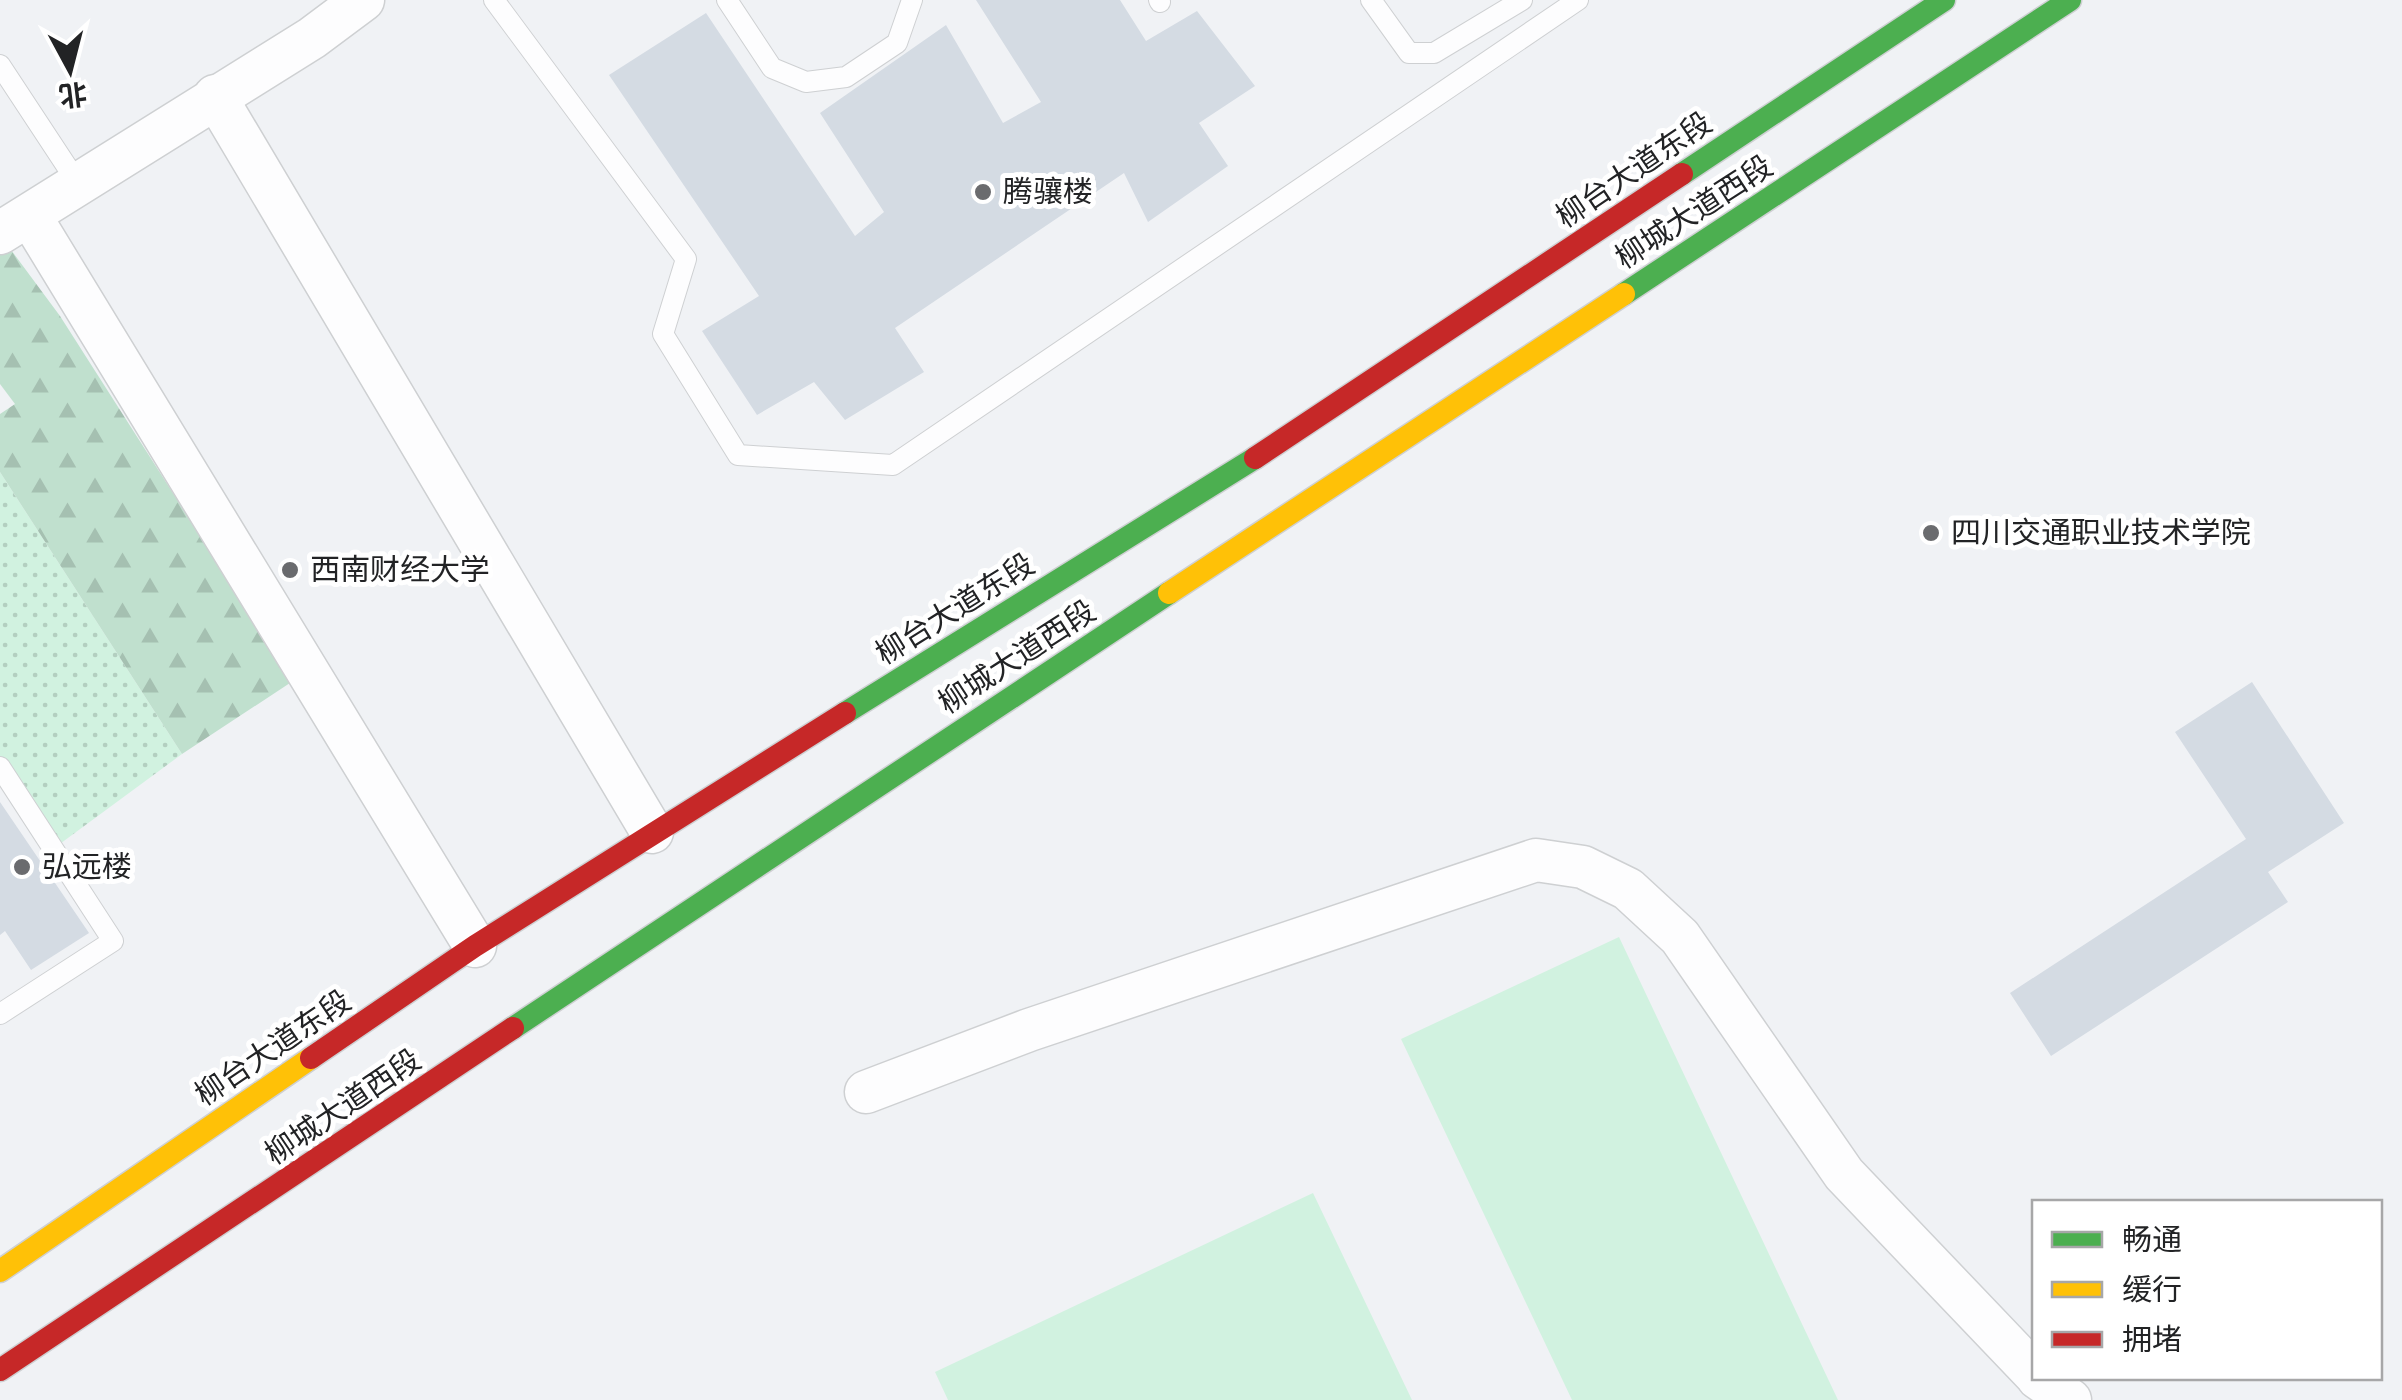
<svg xmlns="http://www.w3.org/2000/svg" width="2402" height="1400" viewBox="0 0 2402 1400" font-family="'Nunito Sans','Noto Sans SC',sans-serif">
	<style>
		.grass { fill: url(#grass-dots) }
		.forest { fill: url(#forest-firs) }
		.pitch { fill: #d1f2e0 }
		.building { fill: #d4dbe3 }
		.lines { fill: none; stroke-linecap: round; stroke-linejoin: round }
		.lane-casing { stroke: #ced0d2; stroke-width: 22 }
		.street-casing { stroke: #ced0d2; stroke-width: 45 }
		.fast-casing { stroke: #ced0d2; stroke-width: 25 }
		.slow-casing { stroke: #ced0d2; stroke-width: 25 }
		.jam-casing { stroke: #ced0d2; stroke-width: 25 }
		.lane { stroke: #fdfdfe; stroke-width: 20 }
		.street { stroke: #fdfdfe; stroke-width: 42 }
		.fast { stroke: #4caf50; stroke-width: 22 }
		.slow { stroke: #ffc107; stroke-width: 22 }
		.jam { stroke: #c62828; stroke-width: 22 }
		.poi-dot { fill: #6a6b6e; stroke: #fff; stroke-width: 4 }
		.labels { text-anchor: middle; stroke-width: 10; stroke-linejoin: round; paint-order: stroke }
		.street-label { font-size: 30px; fill: #222325; stroke: #fff }
		.poi-label { font-size: 30px; fill: #222325; stroke: #fff; text-anchor: start }
	</style>
	<defs>
		<pattern id="grass-dots" width="8" height="8" patternUnits="userSpaceOnUse" patternTransform="scale(2.5)"><rect width="8" height="8" fill="#d1f2e0"/><path d="M2 2h.1M6 6h.1" fill="none" stroke="#b3cfc0" stroke-width="1.8" stroke-linecap="round"/></pattern>
		<pattern id="forest-firs" width="22" height="20" patternUnits="userSpaceOnUse" patternTransform="scale(2.5)"><rect width="22" height="20" fill="#c0e0ce"/><path d="M5 1l3.5 6h-7zM16 11l3.5 6h-7z" fill="#a5c0b1"/></pattern>
	</defs>
	<rect width="100%" height="100%" fill="#f0f2f5"/>
	<path class="grass" d="M0 472 182 754 53 849 0 767Z"/>
	<path class="forest" d="M0 235 60 316 293 681 182 754 0 472V414L15 404 0 384Z"/>
	<g class="pitch">
		<path d="M1619 937 1838 1400H1572L1401 1039Z"/>
		<path d="M1313 1193 1412 1400H948L935 1372Z"/>
	</g>
	<g class="building">
		<path d="M976 0H1120L1146 41 1197 11 1255 86 1199 123 1228 166 1148 222 1124 173 895 328 924 372 845 420 814 382 757 415 702 331 759 296 609 75 706 13 855 236 884 212 820 113 946 25 1003 123 1041 102Z"/>
		<path d="M2252 682 2344 823 2268 872 2288 902 2051 1056 2010 993 2246 839 2175 732Z"/>
		<path d="M0 802 89 933 31 970 5 931 0 935Z"/>
	</g>
	<g class="lines">
		<defs>
			<g id="lane">
				<path d="M494 0 686 259 663 334 738 455 893 465 1578 0"/>
				<path d="M727 0 772 68 806 82 846 77 897 43 912 0"/>
				<path d="M1159 0 1160 2"/>
				<path d="M1371 0 1409 53H1434L1522 0"/>
				<path d="M0 65 79 185"/>
				<path d="M0 767 113 941 0 1014"/>
			</g>
			<g id="street">
				<path d="M215 96 652 832"/>
				<path d="M30 216 475 946"/>
				<path d="M0 233 312 38 363 0"/>
				<path d="M866 1092 1029 1030 1536 860 1583 867 1628 889 1680 937 1844 1174 2034 1373"/>
				<path d="M2038 1378 2070 1400"/>
			</g>
			<g id="fast">
				<path d="M1682 174 1944 0"/>
				<path d="M1624 294 2070 0"/>
				<path d="M845 713 1255 458"/>
				<path d="M513 1028 1169 593"/>
			</g>
			<g id="slow">
				<path d="M1169 593 1624 294"/>
				<path d="M0 1271 311 1058"/>
			</g>
			<g id="jam">
				<path d="M1255 458 1682 174"/>
				<path d="M311 1058 475 946 845 713"/>
				<path d="M0 1370 513 1028"/>
			</g>
		</defs>
		<use href="#lane" class="lane-casing"/>
		<use href="#street" class="street-casing"/>
		<use href="#fast" class="fast-casing"/>
		<use href="#slow" class="slow-casing"/>
		<use href="#jam" class="jam-casing"/>
		<use href="#lane" class="lane"/>
		<use href="#street" class="street"/>
		<use href="#fast" class="fast"/>
		<use href="#slow" class="slow"/>
		<use href="#jam" class="jam"/>
	</g>
	<g class="poi-dot">
		<circle cx="983" cy="192" r="10"/>
		<circle cx="1931" cy="533" r="10"/>
		<circle cx="290" cy="570" r="10"/>
		<circle cx="22" cy="867" r="10"/>
	</g>
	<g class="labels">
		<g class="street-label">
			<text transform="translate(1634 170) rotate(-34)" y="10">柳台大道东段</text>
			<text transform="translate(1694 212) rotate(-33)" y="10">柳城大道西段</text>
			<text transform="translate(955 609) rotate(-32)" y="10">柳台大道东段</text>
			<text transform="translate(1017 657) rotate(-33)" y="10">柳城大道西段</text>
			<text transform="translate(273 1048) rotate(-34)" y="10">柳台大道东段</text>
			<text transform="translate(343 1107) rotate(-34)" y="10">柳城大道西段</text>
		</g>
		<g class="poi-label">
			<text x="1003" y="202">腾骧楼</text>
			<text x="1951" y="543">四川交通职业技术学院</text>
			<text x="310" y="580">西南财经大学</text>
			<text x="42" y="877">弘远楼</text>
		</g>
	</g>
	<rect x="2032" y="1200" width="350" height="180" fill="#ffffff" stroke="#a7a7a8" stroke-width="2.5"/>
	<rect x="2052" y="1232" width="50" height="15" fill="#4caf50" stroke="#a7a7a8" stroke-width="2.5"/>
	<text x="2122" y="1250" font-size="30" fill="#222325">畅通</text>
	<rect x="2052" y="1282" width="50" height="15" fill="#ffc107" stroke="#a7a7a8" stroke-width="2.5"/>
	<text x="2122" y="1300" font-size="30" fill="#222325">缓行</text>
	<rect x="2052" y="1332" width="50" height="15" fill="#c62828" stroke="#a7a7a8" stroke-width="2.5"/>
	<text x="2122" y="1350" font-size="30" fill="#222325">拥堵</text>
	<g transform="translate(70 70) rotate(173)" stroke="#ffffff" stroke-width="8" paint-order="stroke">
	<path d="M0-8L18 38L0 25L-18 38Z" fill="#222325"/>
	<text y="-15" font-size="28" font-weight="bold" text-anchor="middle" fill="#222325">北</text>
	</g>
</svg>
